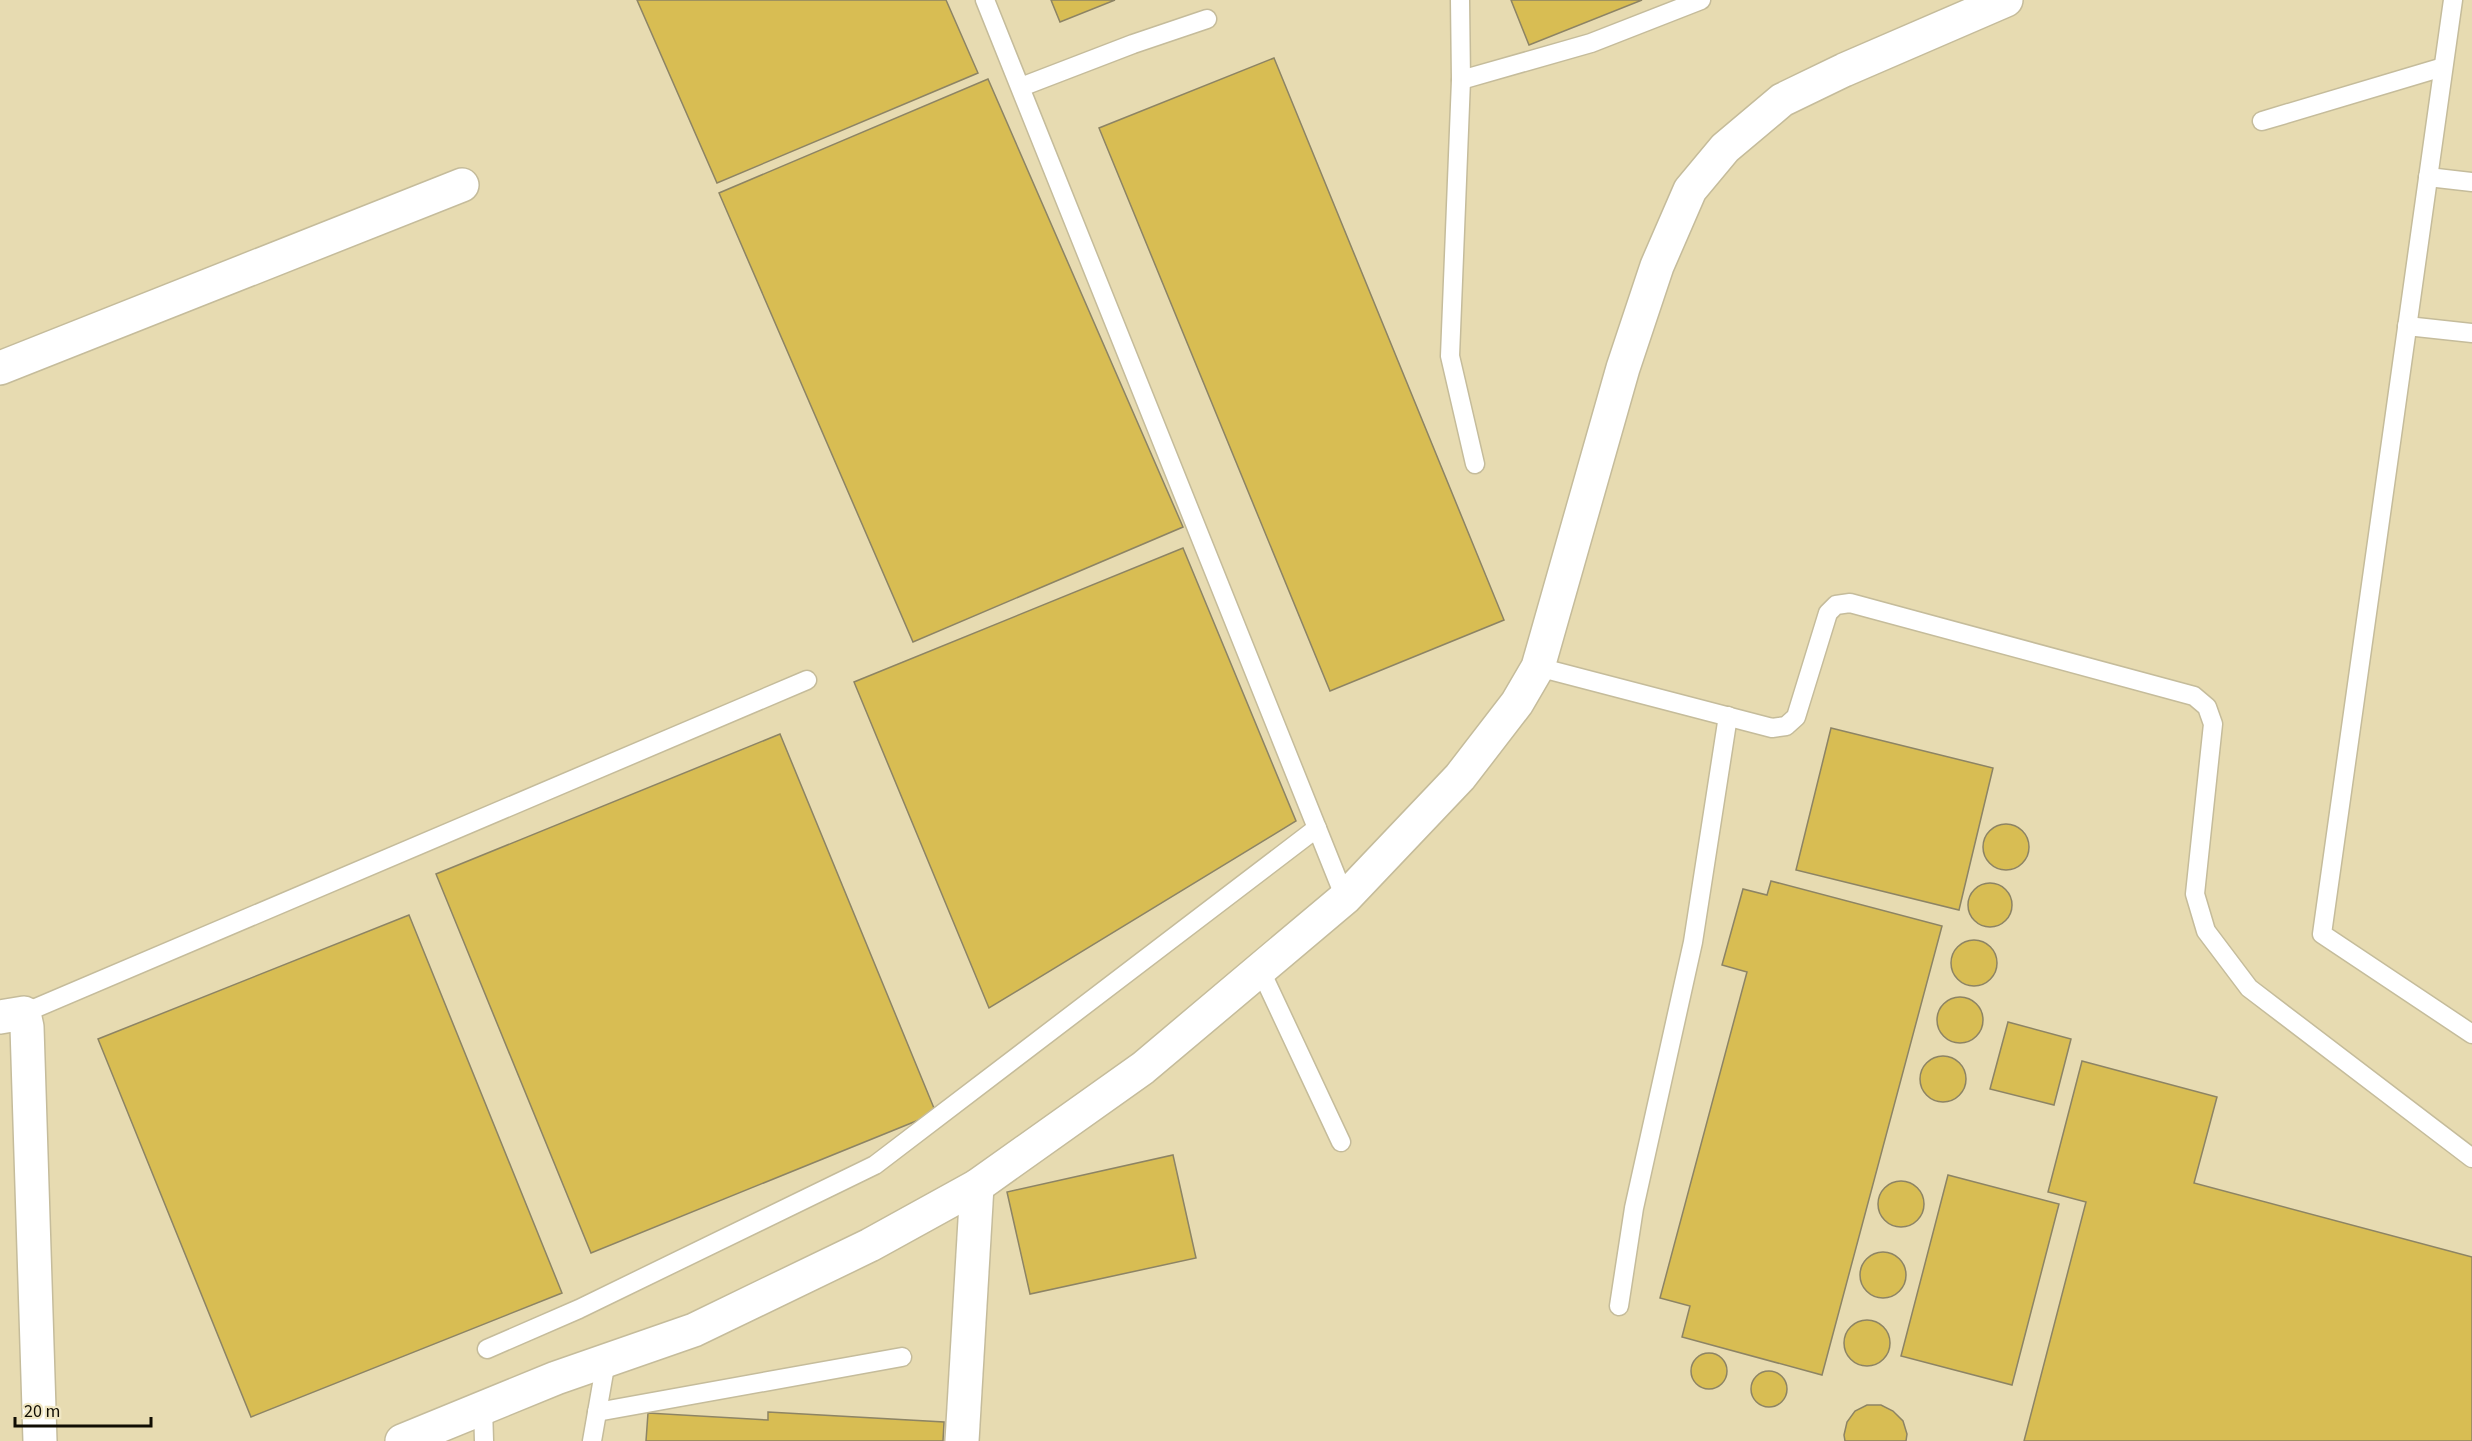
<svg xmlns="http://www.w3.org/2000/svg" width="2472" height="1441" viewBox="0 0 2472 1441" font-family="'Source Sans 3',sans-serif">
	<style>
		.built { fill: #e7dbb1 }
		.building { fill: #d8bd53; stroke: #8d8464; stroke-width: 1.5 }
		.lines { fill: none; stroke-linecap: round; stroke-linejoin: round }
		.lane-casing { stroke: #c5bc9b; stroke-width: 21 }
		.street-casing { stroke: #c5bc9b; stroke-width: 36 }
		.lane { stroke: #fff; stroke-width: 18 }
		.street { stroke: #fff; stroke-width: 33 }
	</style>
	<rect width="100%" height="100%" fill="#f0e7c4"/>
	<rect class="built" x="0" y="0" width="2472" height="1441"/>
	<g class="building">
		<path d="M637 0H946L978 73 717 183Z"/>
		<path d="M1051 0H1115L1060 22Z"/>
		<path d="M1511 0H1642L1529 45Z"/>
		<path d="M1274 58 1504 620 1330 691 1099 128Z"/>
		<path d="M988 79 1183 527 913 642 719 193Z"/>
		<path d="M1183 548 1296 821 989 1008 854 682Z"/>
		<path d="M1831 728 1993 768 1959 910 1796 870Z"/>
		<path d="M780 734 936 1113 591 1253 436 874Z"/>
		<circle cx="2006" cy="847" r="23"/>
		<path d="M1771 881 1942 926 1822 1375 1682 1337 1690 1306 1660 1298 1747 972 1722 965 1743 889 1767 895Z"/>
		<circle cx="1990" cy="905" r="22"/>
		<path d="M409 915 562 1293 251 1417 98 1039Z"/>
		<circle cx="1974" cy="963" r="23"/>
		<circle cx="1960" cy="1020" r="23"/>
		<path d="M2008 1022 2071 1039 2054 1105 1990 1089Z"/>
		<circle cx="1943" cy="1079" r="23"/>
		<path d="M2082 1061 2217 1097 2194 1183 2472 1257V1441H2024L2086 1202 2048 1192Z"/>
		<path d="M1173 1155 1196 1258 1030 1294 1007 1192Z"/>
		<path d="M1948 1175 2059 1204 2012 1385 1901 1356Z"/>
		<circle cx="1901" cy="1204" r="23"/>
		<circle cx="1883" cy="1275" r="23"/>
		<circle cx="1867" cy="1343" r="23"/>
		<circle cx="1709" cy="1371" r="18"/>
		<circle cx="1769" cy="1389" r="18"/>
		<path d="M1867 1405H1881L1893 1411 1903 1421 1907 1434 1906 1441H1845L1844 1435 1847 1422 1855 1411Z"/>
		<path d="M768 1412 944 1422 943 1441H646L648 1413 768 1420Z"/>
	</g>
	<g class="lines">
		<defs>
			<g id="lane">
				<path d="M985 0 1345 898"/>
				<path d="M1460 0 1461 80 1450 356 1475 464"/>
				<path d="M2453 0 2322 934 2472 1034"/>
				<path d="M1461 80 1591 43 1701 0"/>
				<path d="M1021 87 1133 44 1207 19"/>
				<path d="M2262 121 2443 67"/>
				<path d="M2428 177 2472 182"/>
				<path d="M2407 326 2472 333"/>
				<path d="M1538 667 1772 728 1786 726 1796 717 1828 613 1836 605 1850 603 2194 696 2207 707 2213 724 2195 894 2206 931 2249 988 2472 1158"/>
				<path d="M1260 969 1341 1142"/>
				<path d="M24 1013 807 680"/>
				<path d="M1619 1306 1634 1208 1693 942 1728 716"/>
				<path d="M487 1349 579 1309 875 1165 1317 828"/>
				<path d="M483 1407 484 1441"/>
				<path d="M597 1412 902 1357"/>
				<path d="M592 1441 606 1361"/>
			</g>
			<g id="street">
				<path d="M0 368 462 185"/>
				<path d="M0 1017 24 1013 27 1027 40 1441"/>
				<path d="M402 1441 556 1378 694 1330 870 1245 977 1186 1143 1068 1345 898 1460 777 1517 703 1538 667 1623 368 1657 266 1690 190 1725 148 1782 100 1844 70 2006 0"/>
				<path d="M962 1441 977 1186"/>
			</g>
		</defs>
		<use href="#lane" class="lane-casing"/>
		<use href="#street" class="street-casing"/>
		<use href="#lane" class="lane"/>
		<use href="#street" class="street"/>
	</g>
	<path d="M15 1417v9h136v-9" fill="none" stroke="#100d03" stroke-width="3"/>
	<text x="24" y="1417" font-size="18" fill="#100d03" stroke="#f0e7c4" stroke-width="4.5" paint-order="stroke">20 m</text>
</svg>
